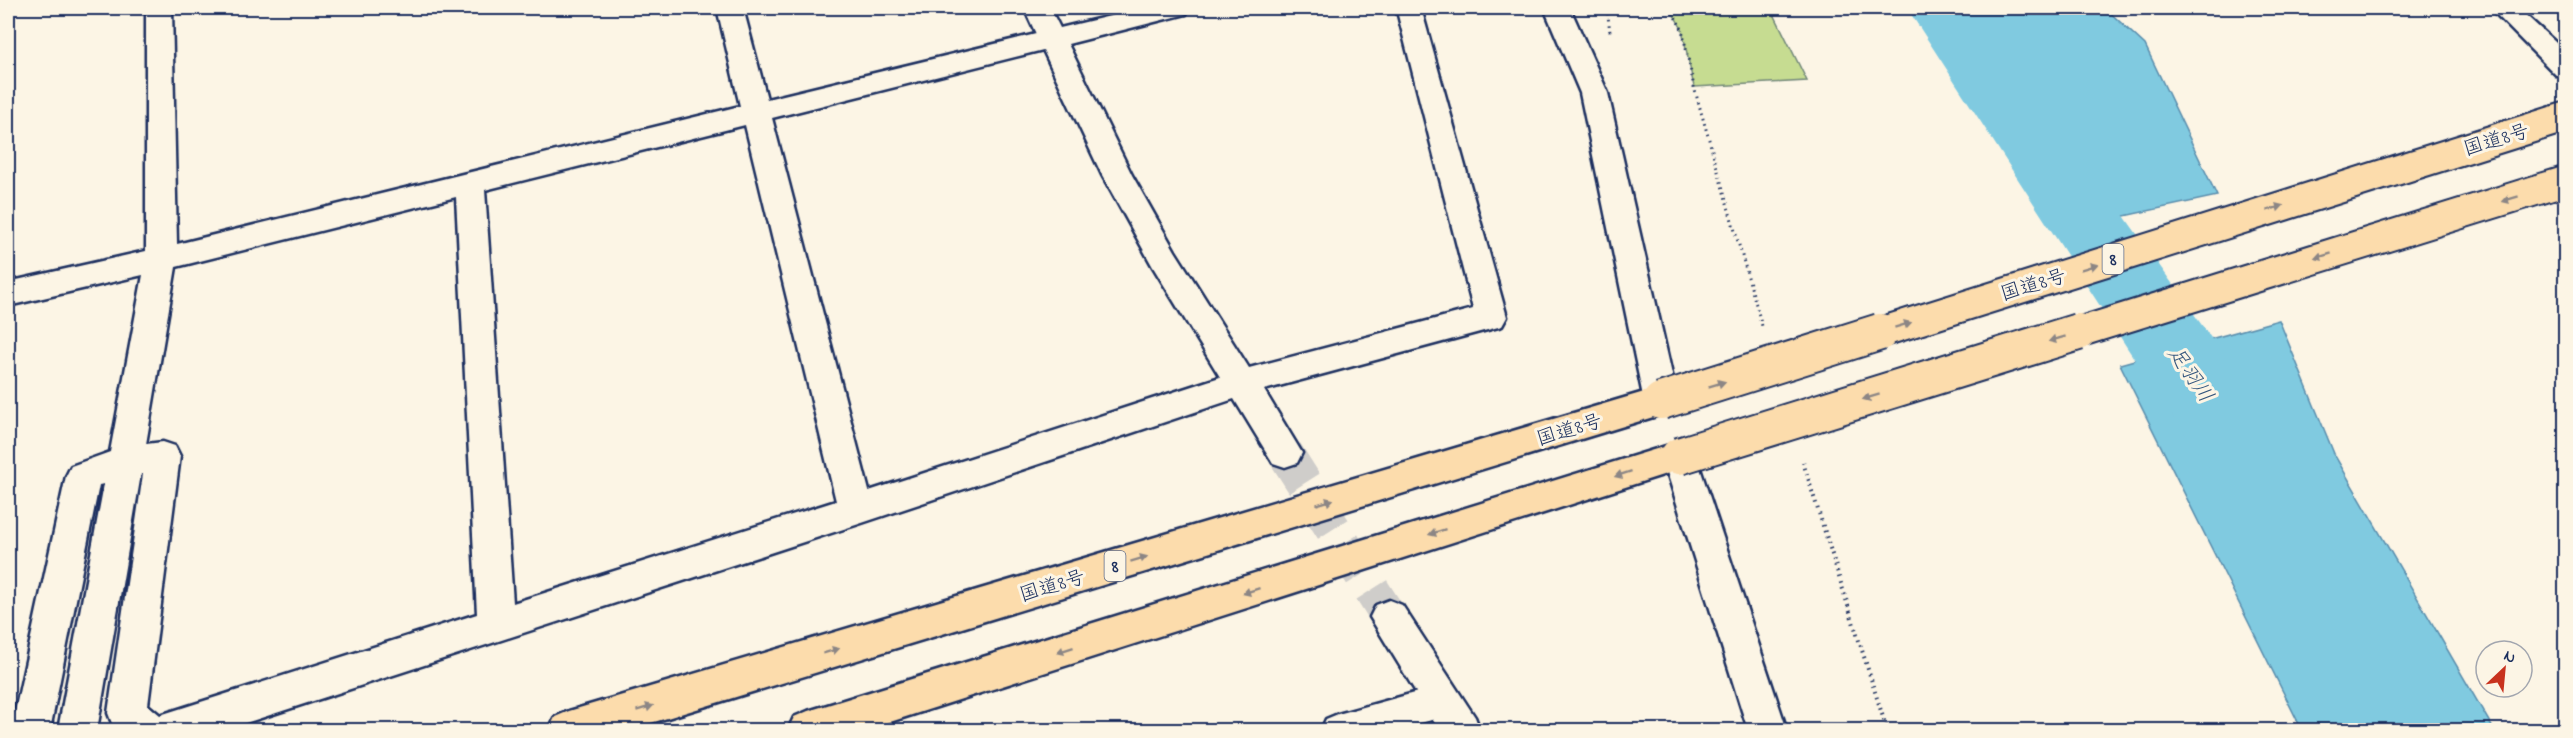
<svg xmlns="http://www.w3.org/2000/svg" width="2573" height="738" viewBox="0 0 2573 738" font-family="'Indie Flower','Klee One',sans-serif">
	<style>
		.green { fill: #c6dc91; stroke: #708678; stroke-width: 1.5 }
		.water { fill: #80cae0; stroke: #588cac; stroke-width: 1.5 }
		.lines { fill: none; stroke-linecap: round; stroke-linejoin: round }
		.river { fill: #80cae0; fill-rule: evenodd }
		.street-tunnel { stroke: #cfcdca; stroke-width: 36; stroke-dasharray: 36 18; stroke-linecap: butt }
		.lane-casing { stroke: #1b2f5e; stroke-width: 5 }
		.street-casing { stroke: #1b2f5e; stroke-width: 5 }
		.secondary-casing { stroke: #1b2f5e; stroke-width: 5 }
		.highway-casing { stroke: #1b2f5e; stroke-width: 5 }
		.path-far1 { stroke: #1b2f5e; stroke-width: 3; stroke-dasharray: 1.5 4; stroke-linecap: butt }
		.path { stroke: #1b2f5e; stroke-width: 4; stroke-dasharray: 1.5 4.5; stroke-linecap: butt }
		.lane { fill: #fcf5e5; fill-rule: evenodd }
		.street { fill: #fcf5e5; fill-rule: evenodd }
		.secondary { fill: #fcf5e5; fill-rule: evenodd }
		.highway { fill: #fcdcac; fill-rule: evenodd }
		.highway-bridge-far1-casing { stroke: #1b2f5e; stroke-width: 33; stroke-linecap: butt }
		.highway-bridge-casing { stroke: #1b2f5e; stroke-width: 40; stroke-linecap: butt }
		.highway-bridge-far1 { stroke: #fcdcac; stroke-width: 29 }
		.highway-bridge { stroke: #fcdcac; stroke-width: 36 }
		.oneway { fill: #8c8685 }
		.labels { text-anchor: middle; stroke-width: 6; stroke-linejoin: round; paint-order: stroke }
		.shield { fill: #fcf5e5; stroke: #5e6a86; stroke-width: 1.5 }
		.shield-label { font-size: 18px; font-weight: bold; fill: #1b2f5e }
		.street-label { font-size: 20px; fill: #1b2f5e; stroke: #fcf5e5 }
		.water-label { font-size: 21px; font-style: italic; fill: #34567e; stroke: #fcf5e5 }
	</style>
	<rect width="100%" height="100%" fill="#fcf5e5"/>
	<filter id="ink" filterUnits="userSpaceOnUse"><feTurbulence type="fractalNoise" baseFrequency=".0167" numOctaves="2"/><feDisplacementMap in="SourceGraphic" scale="12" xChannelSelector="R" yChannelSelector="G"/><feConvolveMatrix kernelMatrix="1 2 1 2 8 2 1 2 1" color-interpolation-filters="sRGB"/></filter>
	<g filter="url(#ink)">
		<path class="green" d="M1670 8H1771L1807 81 1694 87 1682 29Z"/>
		<g class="water">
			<path d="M1933 8H2105L2145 45 2217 196 2055 231Z"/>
			<path d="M2279 320 2335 456 2494 730H2302L2120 364Z"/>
		</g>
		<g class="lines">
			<path class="river" d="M1907 8H1976L2221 352 2271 416 2284 442 2271 468 2240 478 2209 468 2161 400Z"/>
			<path class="street-tunnel" d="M1285 453 1389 617"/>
			<defs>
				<path id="lane" d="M1443 685 1455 690 1460 701 1455 712C1412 729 1366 735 1321 730L1326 719 1338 714Z"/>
				<g id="street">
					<path d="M146 8H172L177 244 740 106 717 8H743L767 99 1036 34 1024 8H1050L1060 28 1144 8H1190L1186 14 1068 44 1132 175 1175 251 1249 368 1473 309 1398 15 1393 8H1421L1507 317 1502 326 1491 329 1264 390 1302 453 1297 463 1285 467 1273 463 1234 399 856 525 224 730H119L113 726 108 713 143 474H141L97 730H58L104 484 99 485 50 730H11L66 476 71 466 110 452 143 275 8 306V282L146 251ZM1043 50 1102 175 1153 267 1220 377 869 491 772 118ZM745 125 836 501 513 603 485 190ZM456 197 477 614 160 715 148 705 180 456 175 446 163 442 146 444 176 267Z"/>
					<path d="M1544 8H1570L1608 93 1678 401 1673 411 1661 415 1649 411 1644 401 1580 93Z"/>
					<path d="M1389 600 1402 605 1475 717 1480 730H1439L1370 617 1376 605Z"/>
				</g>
				<g id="secondary">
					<path d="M2490 8H2518L2566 52V77L2556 75Z"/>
					<path d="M1679 442 1691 446 1696 456 1787 730H1748L1662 456 1667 446Z"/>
				</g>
				<g id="highway">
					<path d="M1661 387 1673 391 1678 401 1673 411 628 730H549L555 717 569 711Z"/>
					<path d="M1679 442 1691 446 1696 456 1691 466 865 730H788L794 717 808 711Z"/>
				</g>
			</defs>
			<use href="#lane" class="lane-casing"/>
			<use href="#street" class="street-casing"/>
			<use href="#secondary" class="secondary-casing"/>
			<use href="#highway" class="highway-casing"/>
			<g class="path-far1">
				<path d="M1607 8 1610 32"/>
				<path d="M1670 8 1682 29 1694 87 1762 326"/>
			</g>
			<path class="path" d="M1803 462 1887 730"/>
			<use href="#lane" class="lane"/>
			<use href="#street" class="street"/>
			<use href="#secondary" class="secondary"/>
			<use href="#highway" class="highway"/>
			<defs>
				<g id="highway-bridge-far1">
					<path d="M1875 334 2566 117"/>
					<path d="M2073 334 2566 181"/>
				</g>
				<g id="highway-bridge">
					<path d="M1661 401 1880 332"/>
					<path d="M1679 456 2078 332"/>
				</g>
			</defs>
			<use href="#highway-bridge-far1" class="highway-bridge-far1-casing"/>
			<use href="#highway-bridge" class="highway-bridge-casing"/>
			<use href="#highway-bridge-far1" class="highway-bridge-far1"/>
			<use href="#highway-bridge" class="highway-bridge"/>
		</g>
		<defs><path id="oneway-solid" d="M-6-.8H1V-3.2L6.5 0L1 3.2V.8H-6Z" transform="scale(1.5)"/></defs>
		<g class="oneway">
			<use href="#oneway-solid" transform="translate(2510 199) rotate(163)"/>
			<use href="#oneway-solid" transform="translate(2275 208) rotate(-17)"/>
			<use href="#oneway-solid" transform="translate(2323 256) rotate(163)"/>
			<use href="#oneway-solid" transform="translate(2089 267) rotate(-17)"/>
			<use href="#oneway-solid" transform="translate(1903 325) rotate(-17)"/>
			<use href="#oneway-solid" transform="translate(2057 339) rotate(163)"/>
			<use href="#oneway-solid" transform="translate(1717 384) rotate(-17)"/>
			<use href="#oneway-solid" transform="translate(1871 397) rotate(163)"/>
			<use href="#oneway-solid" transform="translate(1623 474) rotate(162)"/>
			<use href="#oneway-solid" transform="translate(1325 502) rotate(-17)"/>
			<use href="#oneway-solid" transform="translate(1437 532) rotate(162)"/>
			<use href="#oneway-solid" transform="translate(1139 559) rotate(-17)"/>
			<use href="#oneway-solid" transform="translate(1251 591) rotate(162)"/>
			<use href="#oneway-solid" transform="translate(1065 650) rotate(162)"/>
			<use href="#oneway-solid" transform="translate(831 651) rotate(-17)"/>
			<use href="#oneway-solid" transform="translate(645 708) rotate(-17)"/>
		</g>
	</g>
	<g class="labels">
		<g class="shield">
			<rect x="2102.5" y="244" width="21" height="30" rx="4.5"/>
			<rect x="1104.5" y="551" width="21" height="30" rx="4.5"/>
		</g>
		<g class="shield-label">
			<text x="2113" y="265">8</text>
			<text x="1115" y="572">8</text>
		</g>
		<g class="street-label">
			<text transform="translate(2496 139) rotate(-17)" y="7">国道8号</text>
			<text transform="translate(2033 284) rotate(-17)" y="7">国道8号</text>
			<text transform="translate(1569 429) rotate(-17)" y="7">国道8号</text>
			<text transform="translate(1052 585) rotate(-17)" y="7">国道8号</text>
		</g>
		<g class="water-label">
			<text transform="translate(2191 374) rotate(55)" y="7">足羽川</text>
		</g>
	</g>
	<rect width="2573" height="738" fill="none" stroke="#fcf5e5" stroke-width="30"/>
	<rect x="15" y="15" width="2543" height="708" fill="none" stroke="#1b2f5e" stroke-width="2" filter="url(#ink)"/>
	<g transform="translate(2504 669) rotate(26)"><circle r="28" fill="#fcf5e5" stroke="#a2a6af" stroke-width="1.5"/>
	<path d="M0-4.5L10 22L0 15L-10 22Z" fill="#c8321e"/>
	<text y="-9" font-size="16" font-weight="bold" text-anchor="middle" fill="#1b2f5e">N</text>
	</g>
</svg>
